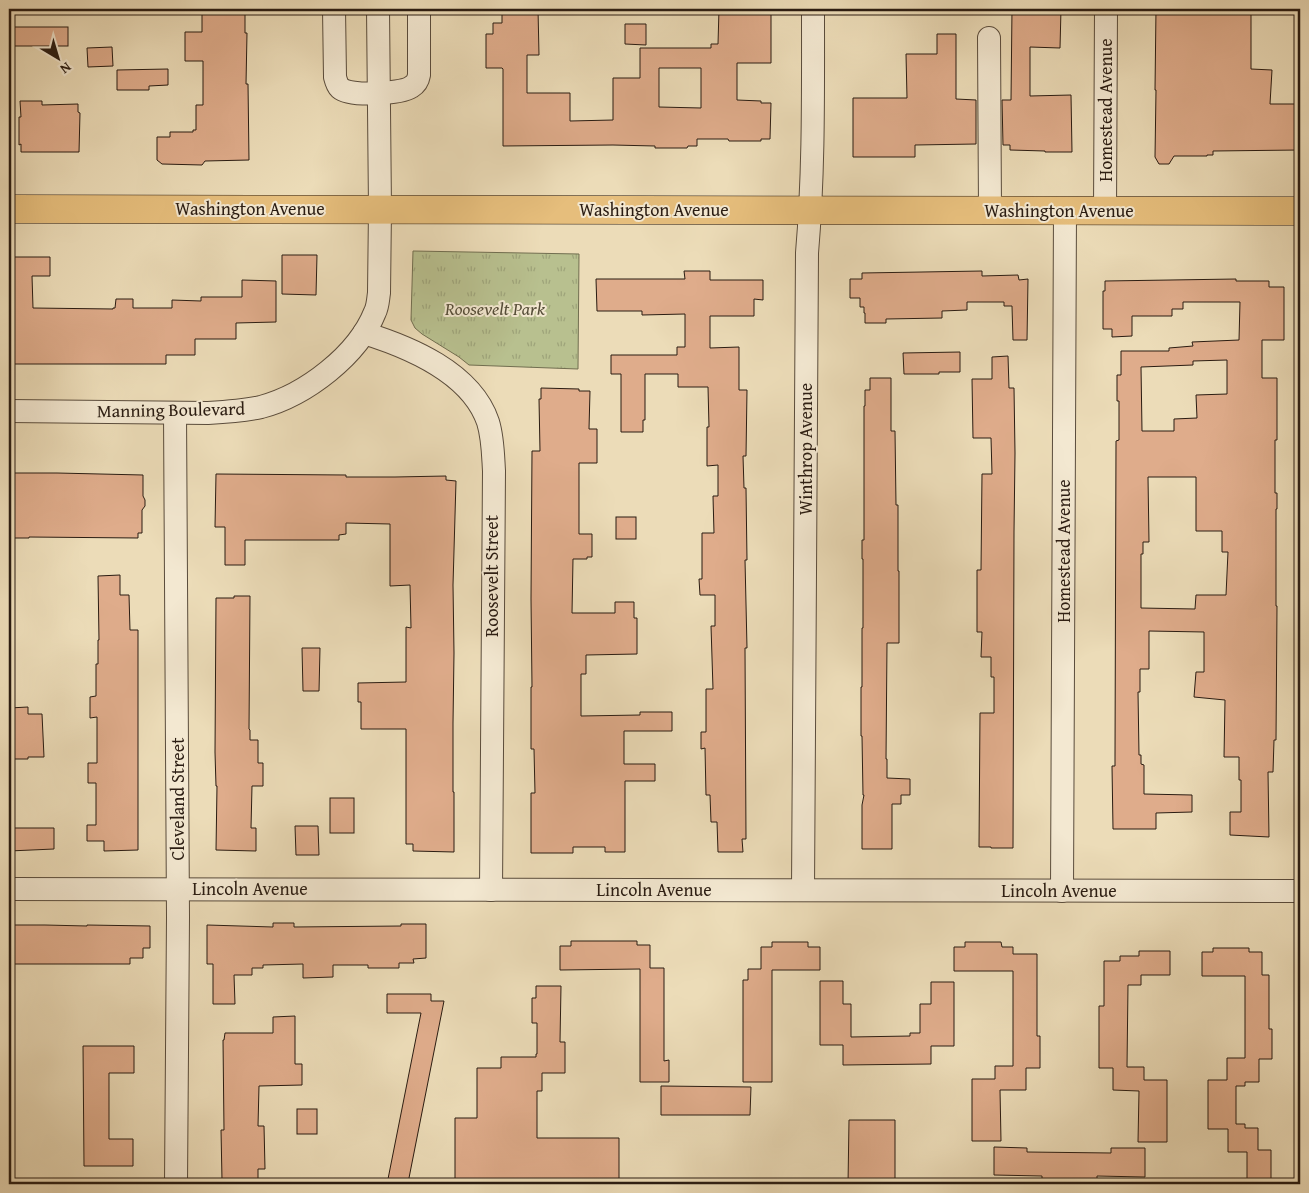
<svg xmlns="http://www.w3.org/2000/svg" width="1309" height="1193" viewBox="0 0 1309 1193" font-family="'Gentium Book Plus',serif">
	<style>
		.park { fill: url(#park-tufts); stroke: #716e50 }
		.building { fill: #dfac8b; stroke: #2a1c12; fill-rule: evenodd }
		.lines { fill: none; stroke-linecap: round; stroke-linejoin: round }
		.minor-casing { stroke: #5a4c3c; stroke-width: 24 }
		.major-casing { stroke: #2a1c12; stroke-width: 29 }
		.minor { stroke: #f3e8d1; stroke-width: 22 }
		.major { stroke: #e6be7c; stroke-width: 28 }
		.labels { text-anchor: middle; stroke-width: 4; stroke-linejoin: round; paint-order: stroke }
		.street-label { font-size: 18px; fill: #2a1c12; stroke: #f3e8d1 }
		.park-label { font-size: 18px; font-style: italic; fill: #554d38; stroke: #f3e8d1 }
	</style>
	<defs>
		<pattern id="park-tufts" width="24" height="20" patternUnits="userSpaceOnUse" patternTransform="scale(1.25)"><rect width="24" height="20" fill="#b8c08f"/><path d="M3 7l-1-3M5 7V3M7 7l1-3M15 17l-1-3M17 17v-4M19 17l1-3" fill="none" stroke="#9ea47a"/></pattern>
	</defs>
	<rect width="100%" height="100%" fill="#ecdcb8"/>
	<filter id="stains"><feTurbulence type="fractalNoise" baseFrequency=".004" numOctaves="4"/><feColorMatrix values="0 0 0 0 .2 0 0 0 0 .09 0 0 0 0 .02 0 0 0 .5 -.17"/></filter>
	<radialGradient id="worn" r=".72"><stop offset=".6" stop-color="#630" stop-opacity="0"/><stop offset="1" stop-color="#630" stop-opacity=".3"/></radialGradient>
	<path class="park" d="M413 251 579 254 578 369 469 365 459 357 422 334 415 328 411 320Z"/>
	<g class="building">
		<path d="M202 9H245V33H247L246 84H248L249 160 205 161 202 165 162 164 157 160V137H170V132H193V130H196V105H203V61H185V32H202Z"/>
		<path d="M502 9H538L539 55H527V93H570V121L613 120V78H640V48H711V44H718L719 9H771V63H737V100L761 101V103H771L770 139H761V141H729L728 139H697V146H688L687 148H655V146L613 145 503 146V69L502 68H486V34H493V23H502ZM659 68H701V108L659 107Z"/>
		<path d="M1012 9H1061L1060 48 1030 47V96L1071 95 1072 152H1045V151L1010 150V145H1003L1002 100H1011Z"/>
		<path d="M1156 9H1251V69L1272 70 1270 104H1300V150L1213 151V155H1207V156H1174L1169 164H1159L1155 157 1156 90H1155Z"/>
		<path d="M625 24H646V45L625 44Z"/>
		<rect x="12" y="27" width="56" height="19"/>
		<path d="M937 34H956V99L976 100V144L915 145V157H853V98H907L906 54H937Z"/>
		<path d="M112 47 113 66 88 67 87 48Z"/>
		<path d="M168 69V85L149 86V90H117V70Z"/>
		<path d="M20 101H42V105L78 104V112L80 113 79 152H21V144L19 145V117H21Z"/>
		<path d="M282 255H317L316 295 282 294Z"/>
		<path d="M9 257H50V276H32L33 308 113 309V308H115L116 299H133V308H172V300L201 301V297H242V280L276 281V322L236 323V339H195V355H166V364H13L14 276H9Z"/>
		<path d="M684 271H710V280H763V300L754 299V316H710V348L739 347V390H747L746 456H743L744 488H746L747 560H745L747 648H745L746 839H742L743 852H718L717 822H711L710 795H706L705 748 701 749V732H706V689H713L711 626H715V595H700L699 579H702V533H714L713 496H718V465L707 466V427H709L708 387H678V374H645V420H643V432H621V374H611V355H677V347H685V314L642 315V311H597L596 279H685Z"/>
		<path d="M982 271V276L1018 275 1019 280 1028 279 1027 340H1013L1012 306H1004V302H967V310L942 311V318L886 319V323H865V313H864V307H860V298H850V279H862V273Z"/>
		<path d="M1236 279V281H1269V287H1284V340H1262V378H1277V440H1275V493H1277V509H1276V606H1277L1276 740H1274L1273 772H1268L1269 837 1230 835V812H1241V780H1239V757H1224L1225 700 1194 697 1196 672H1204V632L1149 631V669H1140V692H1138L1139 755H1141V764L1144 765V794L1192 795V812L1156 813V829H1113L1112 766H1115V756L1116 441 1119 440V401H1117V375H1121V351H1169V348L1193 346 1192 342 1239 340 1240 302H1183V309H1172V316H1132V336L1112 337V329H1103V291H1105V281ZM1227 360V394L1196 395 1197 418 1174 419V431H1142L1141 367 1193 365V361ZM1148 477H1196V531H1222V552H1228L1226 595H1196L1195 609 1141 608V554H1143V542H1149Z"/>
		<path d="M960 352V372H939V374H904L903 353Z"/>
		<path d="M1008 356 1009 388H1014L1015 453 1014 532 1013 848H991V847H979L980 713H994V677H991V657H981L982 632H977V570H981L982 474H992L991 438H973L972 379H992V357Z"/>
		<path d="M870 378H891V431H895L896 505H898V571H899V643H887L886 759H887V778L910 779V795H901V804H892V849H862V805L864 795H863L862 736H861V687H862V628H863V559H862V540H864V406H865V390H870Z"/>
		<path d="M541 388 579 389V391H590L589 429H597V463H579V534H592V557H587V559H573L572 613H615V602H634V618H637V654L586 655V674H581V716L640 715V712H672V731H624V764H655V781H625V852H605V847H573V853H531V793H535L534 749H531V687H532L531 599 532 451H540L539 399H541Z"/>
		<path d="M9 473H57L143 475V496L145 500V506L142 510V533H138V538L29 537V538H9Z"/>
		<path d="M216 474 346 475V477H395L446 476V480L456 481 453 585 454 653 453 723V792H454V852L413 851V844H406V729H361V702H358V683L406 682V627L411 628 410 585 390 586V524L346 523V534L339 535V540H245V565H225V527H215Z"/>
		<rect x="616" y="517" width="20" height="22"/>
		<path d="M120 575V595H129L130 630H138V850L104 851V841H87V825H96V783H88V763H97V717L90 718V697L96 696V664H98V640H99L98 576Z"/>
		<path d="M234 596H250L249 729 250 730V740H258V763H263V786H252L251 828H256V851L216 850 217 786H216L215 752 216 598H234Z"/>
		<path d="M302 648H320L319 691H303Z"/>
		<path d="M28 707V714H42L44 757H28V759H9V708Z"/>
		<rect x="330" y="798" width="24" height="35"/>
		<path d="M295 826H318L319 855H296Z"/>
		<path d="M9 828H54V849L9 851Z"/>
		<path d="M273 923H294V927L401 926V924H426V958L413 959 414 963H399V968H368V965H333V977L303 978V964L263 965V968H252V975H234L235 1004H213V964H207V925L273 927Z"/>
		<path d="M9 925H45L87 926V925L150 926V948H143V958H130V964H9Z"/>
		<path d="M571 941H637V945H650V968H664V1061L669 1060V1082H640V969L560 970V946H571Z"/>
		<path d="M772 942H808V947H820V970H772V1082H743V980H748V969H761V947H772Z"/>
		<path d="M965 942H1001L1002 947H1013V954H1037V1036H1040V1068H1026V1090H1000L1001 1141H972V1079H995V1066H1013V971H954V947H965Z"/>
		<path d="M1213 948H1249V952H1262V975H1269V1029H1272V1059H1259V1082H1245V1086H1236V1124H1245V1128H1258V1150H1271V1184H1247V1152H1228V1129H1208V1080H1227V1058H1245V976H1202V952H1213Z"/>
		<path d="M1139 951H1170V975H1141V985H1128L1127 1067H1144V1080H1167V1142H1138L1139 1091 1113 1090V1068H1099V1006H1104V961H1120V956H1139Z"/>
		<path d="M820 981H843V1004H851V1037L910 1036V1033H920V1004H931V982H954V1046H931V1064L843 1065V1045H820Z"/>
		<path d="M536 986H561L560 1042H565V1073H542V1091H537V1138H619V1184H455V1118H477V1068H501V1057H536V1054H537V1023H532V998H536Z"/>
		<path d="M387 994H431V1001H444L408 1183 388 1179 421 1013H387Z"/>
		<path d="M295 1016V1064H302V1085L259 1086 258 1126H264L265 1169H258V1184H223V1181L222 1180 221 1130H224L223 1040H224L225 1033H273V1017Z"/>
		<path d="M83 1046H134V1073H109V1139H133V1166H84Z"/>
		<path d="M661 1086 751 1087 750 1115H661Z"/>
		<rect x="297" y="1109" width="20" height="25"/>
		<path d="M849 1120H895V1184H848Z"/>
		<path d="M994 1147 1027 1148V1152L1111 1153V1148H1145V1177L1097 1176V1180H1042V1176L994 1175Z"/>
	</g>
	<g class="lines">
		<defs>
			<g id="minor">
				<path d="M334 9 335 77C336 81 337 85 340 88 350 97 400 94 411 87 416 84 418 81 419 75V9"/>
				<path d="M989 38 990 211"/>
				<path d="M1105 211 1106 9"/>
				<path d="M364 333C409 347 471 372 488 422 493 438 493 455 494 471L491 890"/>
				<path d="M9 411 208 413C226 412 244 411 261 407 306 395 358 355 375 312 378 306 378 299 379 293L380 209 378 9"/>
				<path d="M175 413 178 917 176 1184"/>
				<path d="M9 889 1300 891"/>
				<path d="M803 890 807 253C814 172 813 90 813 9"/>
				<path d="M1062 891 1065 211"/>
			</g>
			<path id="major" d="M9 209 1300 211"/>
		</defs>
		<use href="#minor" class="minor-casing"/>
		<use href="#major" class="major-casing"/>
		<use href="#minor" class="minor"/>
		<use href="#major" class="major"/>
	</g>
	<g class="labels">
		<g class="street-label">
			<text transform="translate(1106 110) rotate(-90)" y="6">Homestead Avenue</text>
			<text x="250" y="215">Washington Avenue</text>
			<text x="654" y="216">Washington Avenue</text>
			<text x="1059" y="217">Washington Avenue</text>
			<text transform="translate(171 410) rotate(-1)" y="6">Manning Boulevard</text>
			<text transform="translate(806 449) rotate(-90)" y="6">Winthrop Avenue</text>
			<text transform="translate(1064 551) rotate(-90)" y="6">Homestead Avenue</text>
			<text transform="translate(492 576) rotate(-90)" y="6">Roosevelt Street</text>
			<text transform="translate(178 799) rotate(-90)" y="6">Cleveland Street</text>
			<text x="250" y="895">Lincoln Avenue</text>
			<text x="654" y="896">Lincoln Avenue</text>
			<text x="1059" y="897">Lincoln Avenue</text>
		</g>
		<g class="park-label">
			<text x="495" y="315">Roosevelt Park</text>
		</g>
	</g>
	<rect width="1309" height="1193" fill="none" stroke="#ecdcb8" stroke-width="30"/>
	<rect x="10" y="10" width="1289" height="1173" fill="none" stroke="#2a1c12" stroke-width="2.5"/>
	<rect x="15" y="15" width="1279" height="1163" fill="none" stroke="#2a1c12"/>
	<g transform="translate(58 58) rotate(142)" stroke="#f3e8d1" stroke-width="4" paint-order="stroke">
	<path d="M0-4L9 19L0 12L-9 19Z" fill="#2a1c12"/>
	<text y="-8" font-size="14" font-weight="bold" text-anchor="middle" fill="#2a1c12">N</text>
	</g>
	<rect width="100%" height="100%" filter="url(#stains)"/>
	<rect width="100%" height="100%" fill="url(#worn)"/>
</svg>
